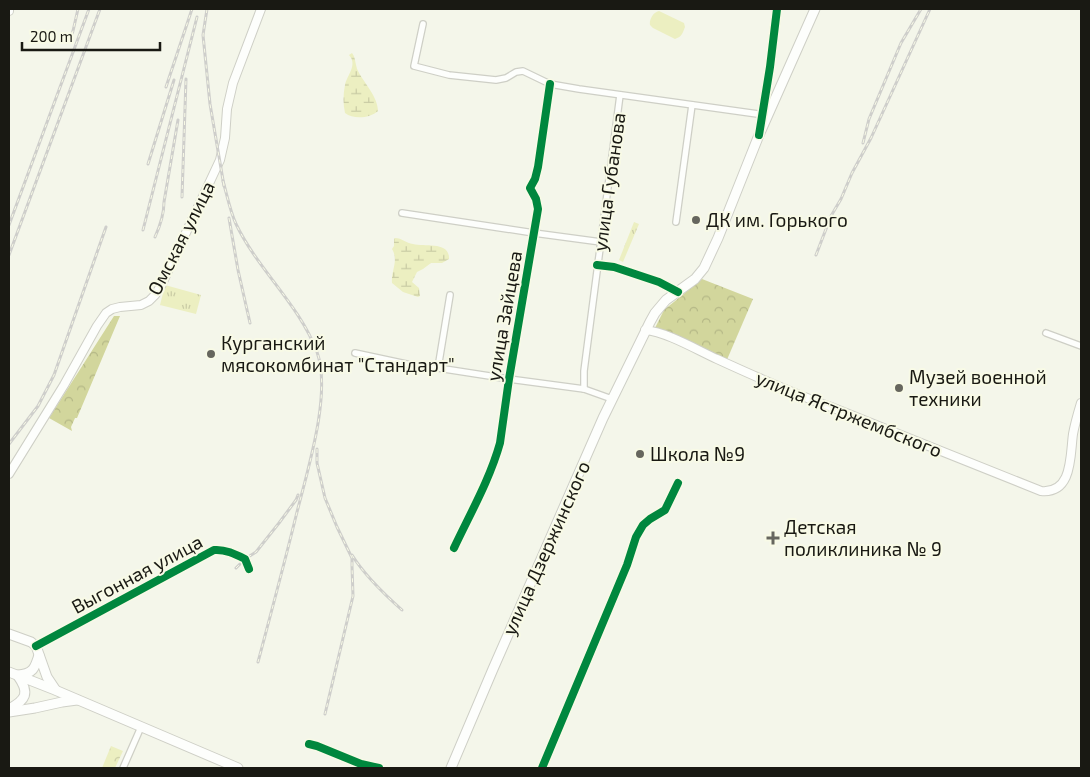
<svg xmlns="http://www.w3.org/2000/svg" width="1090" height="777" viewBox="0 0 1090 777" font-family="'Exo 2',sans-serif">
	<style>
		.grass { fill: url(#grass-tufts) }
		.forest { fill: url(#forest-crowns) }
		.wetland { fill: url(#wetland-marsh) }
		.park { fill: url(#park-crowns) }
		.pitch { fill: #ecefc1 }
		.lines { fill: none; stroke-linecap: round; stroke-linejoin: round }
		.street-casing { stroke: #cecfc6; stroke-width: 8 }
		.secondary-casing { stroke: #cecfc6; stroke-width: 10 }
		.primary-casing { stroke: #cecfc6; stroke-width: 11 }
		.street { stroke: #fdfefc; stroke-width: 5.5 }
		.secondary { stroke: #fdfefc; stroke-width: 8 }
		.primary { stroke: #fdfefc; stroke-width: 9 }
		.rail-casing { stroke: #cececb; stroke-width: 3 }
		.rail { stroke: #f8fae6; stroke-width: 1; stroke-dasharray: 4; stroke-linecap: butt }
		.cycleway-casing { stroke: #f8fae6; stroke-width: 11 }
		.cycleway { stroke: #00873e; stroke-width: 8 }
		.poi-dot { fill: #66665e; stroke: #f8fae6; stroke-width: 2 }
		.labels { text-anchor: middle; stroke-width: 4; stroke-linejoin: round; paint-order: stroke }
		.street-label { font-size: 19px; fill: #191913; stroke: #f8fae6 }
		.poi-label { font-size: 19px; fill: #191913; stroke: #f8fae6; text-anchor: start }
	</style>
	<defs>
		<pattern id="grass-tufts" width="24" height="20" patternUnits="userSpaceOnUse" patternTransform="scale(1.25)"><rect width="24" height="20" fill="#ecefc1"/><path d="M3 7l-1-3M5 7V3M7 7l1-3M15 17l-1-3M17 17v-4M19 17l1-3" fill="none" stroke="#cacca5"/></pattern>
		<pattern id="forest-crowns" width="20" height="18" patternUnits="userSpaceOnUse" patternTransform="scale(1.25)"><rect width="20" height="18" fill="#d2d69c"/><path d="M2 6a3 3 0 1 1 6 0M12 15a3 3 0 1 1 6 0" fill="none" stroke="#b4b786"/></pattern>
		<pattern id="wetland-marsh" width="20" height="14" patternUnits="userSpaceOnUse" patternTransform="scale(1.25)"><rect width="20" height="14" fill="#ecefc1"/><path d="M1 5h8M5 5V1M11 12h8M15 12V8" fill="none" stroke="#cacca5"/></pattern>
		<pattern id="park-crowns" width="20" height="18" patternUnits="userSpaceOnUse" patternTransform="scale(1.25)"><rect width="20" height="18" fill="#ecefc1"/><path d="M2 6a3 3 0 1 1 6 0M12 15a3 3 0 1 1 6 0" fill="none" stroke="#cacca5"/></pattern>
	</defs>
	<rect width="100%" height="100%" fill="#f4f6ea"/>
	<g class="grass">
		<path d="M634 222 639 224 623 262 619 260Z"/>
		<path d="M165 285 201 295 196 314 160 305Z"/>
	</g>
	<g class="forest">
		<path d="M702 279 753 299 726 362 655 328 664 310Z"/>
		<path d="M114 316H120L77 418H75L71 427 72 431 49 418Z"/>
	</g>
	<g class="wetland">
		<path d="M352 53C356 58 355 65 358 71 364 83 378 97 378 111 370 118 354 120 345 113 343 104 343 95 345 85 347 75 358 65 349 55Z"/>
		<path d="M395 238C402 238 406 243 413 244 425 247 450 241 449 259L442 263H431L423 269 417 272 412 282 419 288 420 296 418 297 403 292 392 283C391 270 399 261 392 249L394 246V239Z"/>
	</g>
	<path class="park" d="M111 746 123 751 115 768H102Z"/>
	<path class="pitch" d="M659 11 684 23 685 27C683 32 682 37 675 39L653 28 650 25C649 20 653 12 659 11Z"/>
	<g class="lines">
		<defs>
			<g id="street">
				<path d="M423 24 414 66 449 75 496 80 506 78 516 72 523 71 550 84 579 89 765 115"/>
				<path d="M402 213 534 233 601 242"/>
				<path d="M676 222 692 105"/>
				<path d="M597 265 614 267 659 282 678 292"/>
				<path d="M1046 333 1081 346"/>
				<path d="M355 353 411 365 438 368 509 379 584 389 612 399"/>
				<path d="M438 368 450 295"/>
				<path d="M584 389V371L620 95"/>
				<path d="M454 548C470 514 490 479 500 443L509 379 538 209 536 199 530 188 535 179 538 167 550 84"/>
				<path d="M36 646 214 550C225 549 235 554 245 559L249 569"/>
				<path d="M309 744 317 746 361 764 379 768"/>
				<path d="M123 768 141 727"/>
				<path d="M542 768 627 565 636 537 643 525 650 519 665 510 678 483"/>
			</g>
			<g id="secondary">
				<path d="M9 11V9"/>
				<path d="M760 128 770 67 777 9"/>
				<path d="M645 330C667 332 697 350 717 359 754 376 792 393 831 407L1041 491C1073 494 1070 455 1073 434 1075 423 1078 413 1081 403"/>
				<path d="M9 474 64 385 97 326 106 313 112 309 120 307 141 305 149 301 155 295 162 284 220 160 225 138 227 109 233 83 261 9"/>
			</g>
			<g id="primary">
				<path d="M9 634 31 642 36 646 47 677 55 689"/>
				<path d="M9 672 55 690 238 768"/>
				<path d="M18 675C33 674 35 668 39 655"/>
				<path d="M9 709C26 700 30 693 18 676"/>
				<path d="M9 712 35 708 62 702 77 700"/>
				<path d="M451 768 493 669 603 418 650 322 655 313 666 300 695 279 704 268 718 238 759 135 815 9"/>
			</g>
		</defs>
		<use href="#street" class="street-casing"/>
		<use href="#secondary" class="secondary-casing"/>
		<use href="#primary" class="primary-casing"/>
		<use href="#street" class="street"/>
		<use href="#secondary" class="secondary"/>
		<use href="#primary" class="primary"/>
		<defs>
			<g id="rail">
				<path d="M207 9 203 35 210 104 224 186"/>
				<path d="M69 42 73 31 78 9"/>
				<path d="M166 87 192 9"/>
				<path d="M863 143 869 119 901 43 921 9"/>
				<path d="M148 164 174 80"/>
				<path d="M223 181C227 195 230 211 236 224 258 270 299 304 317 352 332 394 307 472 296 516 284 565 271 613 258 662"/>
				<path d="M182 197 186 79"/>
				<path d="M229 218 238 270 250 323"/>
				<path d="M9 225 89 9"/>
				<path d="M143 230 197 17"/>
				<path d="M155 237C160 226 164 215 164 202L178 120"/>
				<path d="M9 255 100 9"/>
				<path d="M816 255 831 216 841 199 852 173 871 138 930 9"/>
				<path d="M9 444 38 406 54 375 106 227"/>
				<path d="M317 449V463L325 498 337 527 352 558V566L353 596 325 714"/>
				<path d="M352 555C365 576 384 594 402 610"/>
				<path d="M236 568 245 559 256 552 279 523 296 500 298 495"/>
			</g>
		</defs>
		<use href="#rail" class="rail-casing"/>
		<use href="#rail" class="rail"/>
		<defs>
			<g id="cycleway">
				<path d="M759 135 770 67 777 9"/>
				<path d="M597 265 614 267 659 282 678 292"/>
				<path d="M454 548C470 514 490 479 500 443L509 379 538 209 536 199 530 188 535 179 538 167 550 84"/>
				<path d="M36 646 214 550C225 549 235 554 245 559L249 569"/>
				<path d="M309 744 317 746 361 764 379 768"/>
				<path d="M542 768 627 565 636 537 643 525 650 519 665 510 678 483"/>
			</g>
		</defs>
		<use href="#cycleway" class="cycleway-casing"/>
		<use href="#cycleway" class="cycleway"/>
	</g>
	<g class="poi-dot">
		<circle cx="696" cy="220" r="5"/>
		<circle cx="211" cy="354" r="5"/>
		<circle cx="899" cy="388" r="5"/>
		<circle cx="640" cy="454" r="5"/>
		<path d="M770.5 530.5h5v5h5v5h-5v5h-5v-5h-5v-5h5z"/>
	</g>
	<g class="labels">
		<g class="street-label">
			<text transform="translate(609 182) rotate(-82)" y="7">улица Губанова</text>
			<text transform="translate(181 238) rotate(-63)" y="7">Омская улица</text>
			<text transform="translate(504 316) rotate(-80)" y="7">улица Зайцева</text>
			<text transform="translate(849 414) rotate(22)" y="7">улица Ястржембского</text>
			<text transform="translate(546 548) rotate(-66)" y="7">улица Дзержинского</text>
			<text transform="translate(137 574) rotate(-28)" y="7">Выгонная улица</text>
		</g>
		<g class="poi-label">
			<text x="706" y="227">ДК им. Горького</text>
			<text x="221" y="350">Курганский<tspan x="221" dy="22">мясокомбинат "Стандарт"</tspan></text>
			<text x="909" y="384">Музей военной<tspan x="909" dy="22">техники</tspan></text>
			<text x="650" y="461">Школа №9</text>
			<text x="784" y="534">Детская<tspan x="784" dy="22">поликлиника № 9</tspan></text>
		</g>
	</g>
	<rect width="1090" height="777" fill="none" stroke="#191913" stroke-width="20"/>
	<path d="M22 42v8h138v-8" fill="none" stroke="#191913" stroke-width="2.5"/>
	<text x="30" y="42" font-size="15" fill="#191913" stroke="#f8fae6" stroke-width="4" paint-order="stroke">200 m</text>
</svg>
